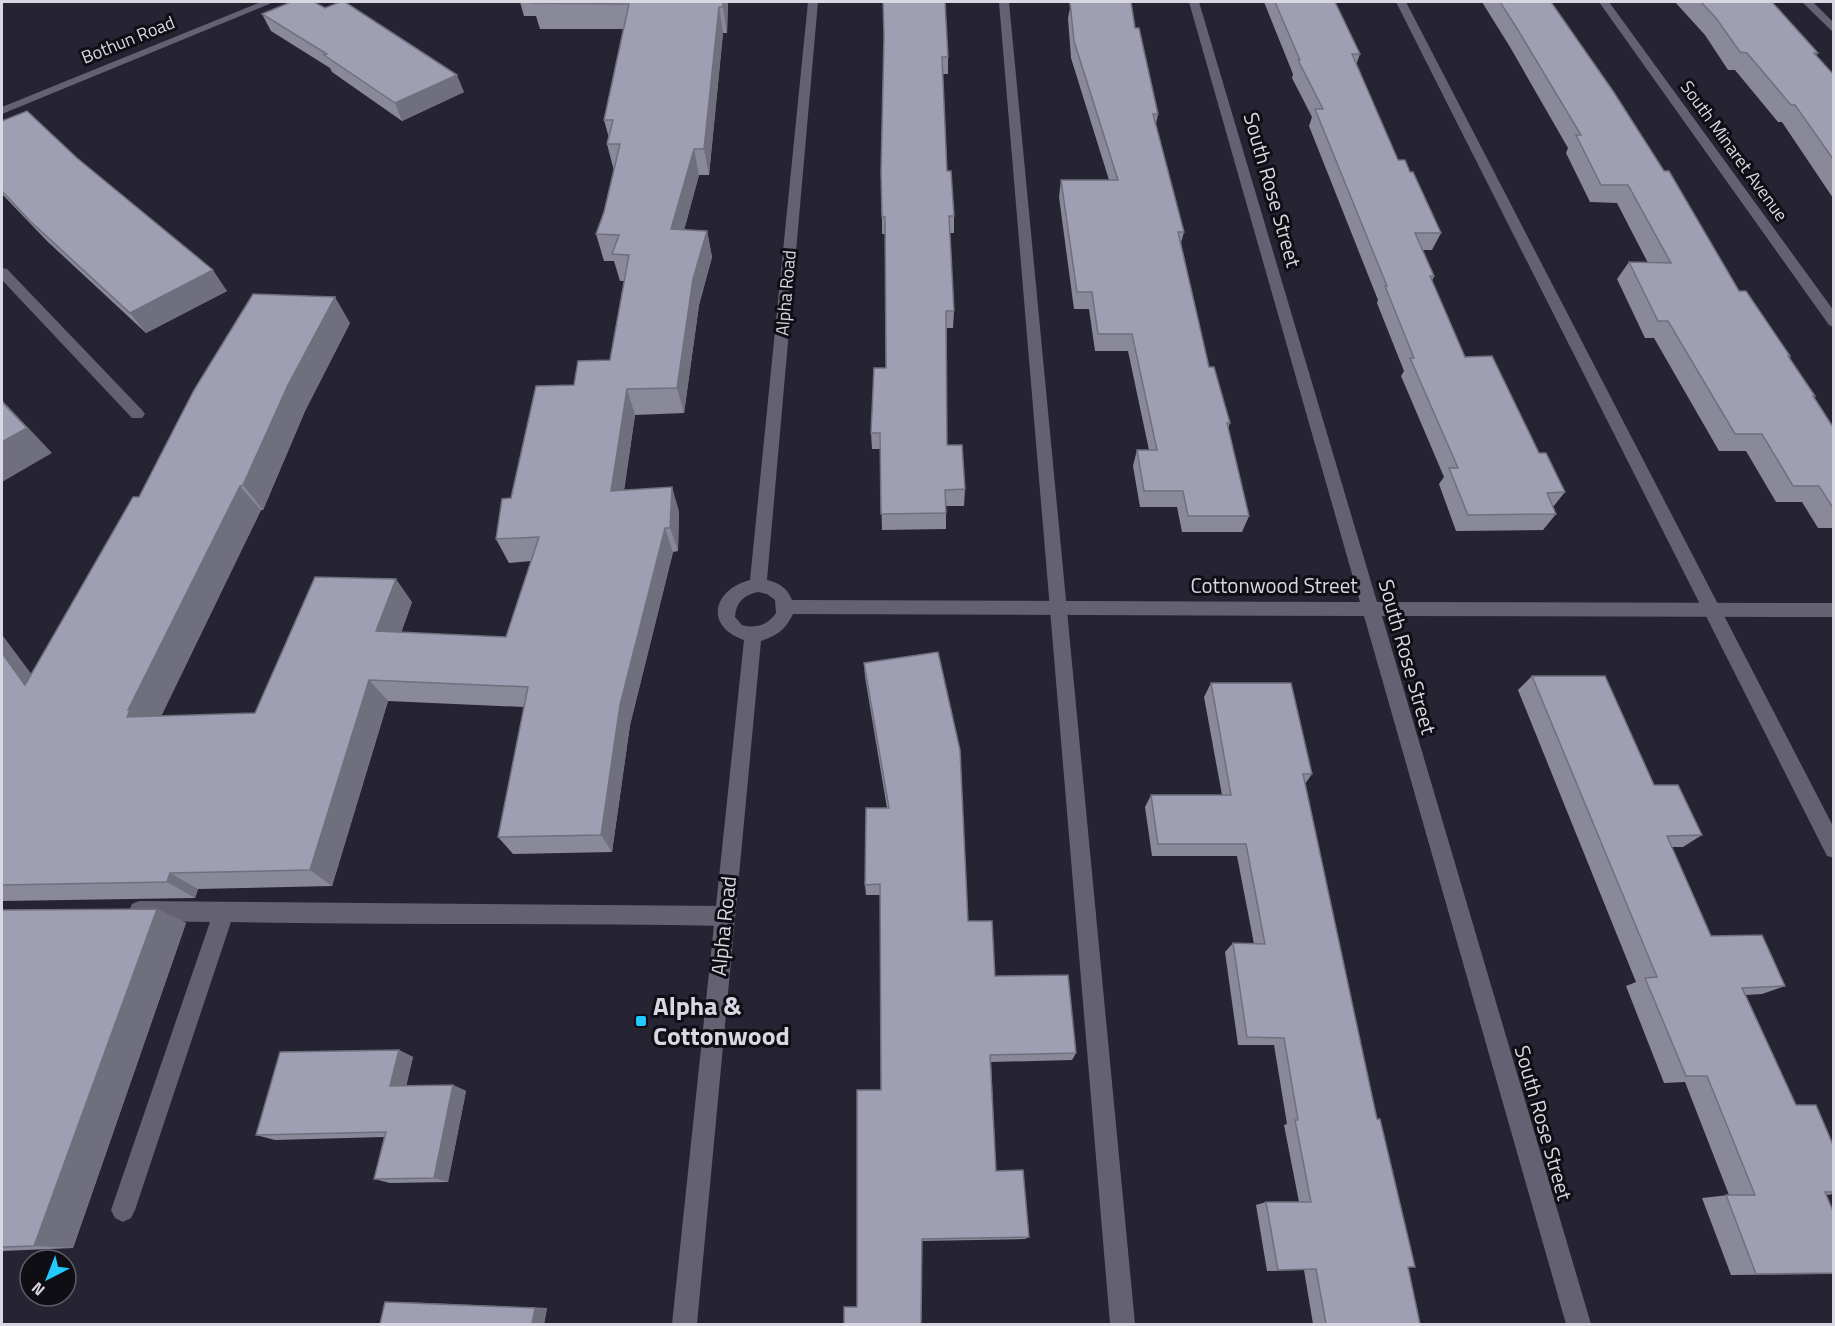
<svg xmlns="http://www.w3.org/2000/svg" width="1835" height="1326" viewBox="0 0 1835 1326" font-family="'Titillium Web',sans-serif">
	<style>
		.lines { fill: none; stroke-linecap: round; stroke-linejoin: round }
		.service { fill: #646173; fill-rule: evenodd }
		.minor { fill: #646173; fill-rule: evenodd }
		.wall { fill: #89899a }
		.shaded-wall { fill: #6f6f7d }
		.building { fill: #9f9fb3; stroke: #6f6f7d; stroke-width: 1.5 }
		.poi-dot { fill: #22c9fe; stroke: #0f0e15; stroke-width: 2 }
		.labels { text-anchor: middle; stroke-width: 6; stroke-linejoin: round; paint-order: stroke }
		.far-street-label { font-size: 18px; fill: #d9d8e2; stroke: #0f0e15 }
		.street-label { font-size: 21px; fill: #d9d8e2; stroke: #0f0e15 }
		.near-poi-label { font-size: 26px; font-weight: bold; fill: #d9d8e2; stroke: #0f0e15; text-anchor: start }
	</style>
	<rect width="100%" height="100%" fill="#262333"/>
	<g class="lines">
		<g class="service">
			<path d="M999 2H1009L1135 1324H1110Z"/>
			<path d="M1396 2H1406L1834 828V858L1827 856Z"/>
			<path d="M1802 2H1813L1834 23V33Z"/>
			<path d="M2 268 7 269 142 410 145 414 142 418H132L2 280Z"/>
			<path d="M139 901 725 906 732 909 735 916 732 923 725 926C560 923 395 925 231 922L135 1210 131 1218 123 1222 115 1218 111 1210 210 922 139 921 132 918 129 911 132 904Z"/>
		</g>
		<g class="minor">
			<path d="M261 2H274L2 114V107Z"/>
			<path d="M808 2H818L767 580C780 583 787 588 792 600L1360 602 1189 2H1199L1377 602 1834 603V617L1382 616 1591 1324H1566L1364 616 793 614C785 630 778 635 761 641L697 1324H672L744 640C703 626 714 589 750 580ZM758 592 767 594 775 600 776 613C768 625 756 629 742 625L735 617C736 602 744 595 758 592Z"/>
			<path d="M1599 2H1609L1834 311V327L1829 325Z"/>
		</g>
	</g>
	<g class="wall">
		<path d="M520 2H728L727 33H723L709 175H699L684 230 707 231 712 257 699 305 684 413 635 415 624 491 679 511 678 551 673 552 630 725 612 852 513 854 498 837 524 707 388 701 332 886 198 889 195 898 2 901V635L31 674 139 497 350 323 305 411 263 510H261L161 716 255 713 412 602 401 633 506 637 531 561 509 563 496 539 511 498 574 385 610 360 625 281H620L614 261H604L596 234 604 212 614 171 607 144 609 138 604 120 623 29H540L536 16H524Z"/>
		<path d="M945 2 948 57V74H943L947 171 954 216V233H950L954 311 953 328H947V445L965 489 964 506H946V529L882 530 880 449H872L871 433 886 368 885 234H882V217Z"/>
		<path d="M1069 2H1131L1135 28 1158 114 1156 124 1184 232 1181 243 1209 367 1230 423 1228 428 1249 516 1242 532H1182L1177 507H1140L1133 466 1137 450H1149L1128 351H1095L1089 309H1074L1059 197 1061 180H1109L1071 58 1068 18 1070 8Z"/>
		<path d="M1264 2H1335L1360 54 1356 65 1398 160 1441 233 1432 250H1423L1434 276 1432 281 1465 357 1539 453 1565 492 1553 507 1556 514 1543 530 1456 531 1439 484 1444 477 1401 376 1404 371 1377 303 1378 300 1309 126 1312 117 1292 78 1293 74Z"/>
		<path d="M1482 2H1551L1739 291 1790 356 1789 358 1815 396 1814 397 1833 427V528H1818L1802 502H1776L1746 451H1719L1654 338H1645L1617 279 1629 262 1648 263 1617 203 1590 202 1566 153 1568 148 1510 47Z"/>
		<path d="M1675 2H1772L1818 53 1816 55 1833 74V198L1782 122H1778L1735 70H1728L1705 35Z"/>
		<path d="M262 14 464 92 402 121 332 72 330 68 271 31Z"/>
		<path d="M2 121 77 158 227 291 146 333 47 241 2 194Z"/>
		<path d="M864 663 968 921 995 976 1076 1053 1072 1060 991 1062 996 1171 1029 1237 1025 1239 922 1241 857 1306 881 1090 880 895H866L865 885 887 808 865 677Z"/>
		<path d="M1532 676 1654 785 1702 835 1683 847H1672L1711 936 1785 986 1762 994 1746 995 1796 1105 1833 1145V1194L1827 1195 1833 1274 1731 1275 1702 1198 1729 1195 1685 1082 1664 1083 1626 986 1636 982 1518 690Z"/>
		<path d="M1211 683 1312 774 1305 784 1420 1324H1313L1304 1270 1267 1271 1256 1205 1266 1202H1299L1284 1125 1287 1124 1274 1045H1238L1225 952 1233 943 1254 944 1237 856H1152L1145 807 1151 795H1222L1204 697Z"/>
		<path d="M157 909 186 923 73 1248 2 1251V910Z"/>
		<path d="M399 1050 413 1057 406 1085H453L466 1091 448 1182 390 1183 374 1179 384 1137 275 1140 256 1135Z"/>
		<path d="M385 1302H402L547 1308 544 1324Z"/>
	</g>
	<g class="shaded-wall">
		<path d="M723 2H728L727 33 723 7Z"/>
		<path d="M719 7 723 33 709 175 704 149Z"/>
		<path d="M457 75 464 92 402 121 395 103Z"/>
		<path d="M694 149 699 175 677 256 671 229Z"/>
		<path d="M707 231 712 257 699 305 684 413 677 388 693 279Z"/>
		<path d="M213 270 227 291 146 333 130 313Z"/>
		<path d="M335 297 350 323 305 411 263 510 243 485 288 385Z"/>
		<path d="M627 389 635 415 620 515 611 491Z"/>
		<path d="M2 400 52 453 2 482Z"/>
		<path d="M240 486 261 510 155 729 127 717 128 710Z"/>
		<path d="M672 487 679 511 678 551 670 528Z"/>
		<path d="M665 528 673 552 630 725 612 852 601 835 620 705Z"/>
		<path d="M396 579 412 602 393 653 376 631Z"/>
		<path d="M2 635 55 706 25 685 2 653Z"/>
		<path d="M369 680 388 701 332 886 310 870Z"/>
		<path d="M170 873 198 889 195 898 167 882Z"/>
		<path d="M157 909 186 923 73 1248 34 1246Z"/>
		<path d="M399 1050 413 1057 405 1092 390 1086Z"/>
		<path d="M453 1085 466 1091 448 1182 434 1178Z"/>
		<path d="M535 1308H547L544 1324H532Z"/>
	</g>
	<g class="building">
		<path d="M291 2H314L325 8 340 2H345L457 75 395 103 324 55 327 54 262 14Z"/>
		<path d="M533 2H723V7H719L704 149H694L671 229 707 231 693 279 677 388 627 389 611 491 672 487 670 528H665L620 705 601 835 498 837 528 687 369 680 310 870 170 873 167 882 2 885V653L25 685 133 497H139L194 390 253 294 335 297 288 385 243 485 240 486 128 710H130L127 717 255 713 315 577 396 579 376 631 506 637 539 537 496 539 502 499 511 498 536 386 574 385 578 361 610 360 629 255 612 254 619 235 596 234 604 212 620 144H607L613 120H604L629 4 532 3Z"/>
		<path d="M883 2H945L948 57H942L947 171H951L954 216H949L954 311H946L947 445H962L965 489 945 490 946 513 881 514 880 433H871L874 368H886L885 217H882L881 172 884 36Z"/>
		<path d="M1070 2H1131L1135 28H1139L1158 114H1153L1184 232H1178L1209 367H1214L1230 423H1227L1249 516H1188L1183 491H1144L1137 450H1157L1132 334H1098L1092 292H1077L1061 180H1118L1074 41Z"/>
		<path d="M1275 2H1335L1360 54H1352L1398 160H1405L1410 172H1413L1441 233H1415L1434 276H1430L1465 357 1492 356 1539 453H1546L1565 492 1547 493 1556 514 1468 515 1449 468H1458L1410 358H1414L1385 286H1387L1315 109H1323L1298 60H1300Z"/>
		<path d="M1500 2H1551L1613 91 1664 171H1669L1739 291H1746L1790 356H1788L1815 396H1813L1833 427V508L1819 486H1793L1762 434H1735L1668 321H1658L1629 262 1671 263 1628 185H1601L1576 135H1581L1518 30Z"/>
		<path d="M1701 2H1772L1818 53H1814L1833 74V159L1795 105H1791L1747 53 1740 52 1716 18Z"/>
		<path d="M27 111 77 158 213 270 130 313 30 221 2 191V121Z"/>
		<path d="M2 402 27 428 2 442Z"/>
		<path d="M938 652 960 750 968 921H992L995 976 1068 975 1076 1053 990 1055 996 1171 1023 1170 1029 1237 922 1239 921 1324H844V1307H857V1090H881L880 884 865 885 866 808H889L864 663Z"/>
		<path d="M1532 676H1605L1654 785H1678L1702 835 1667 836 1711 936 1762 935 1785 986 1742 988 1796 1105H1816L1833 1145V1192H1825L1833 1211V1273L1756 1274 1726 1195H1755L1707 1076H1686L1645 978 1657 977Z"/>
		<path d="M1211 683H1291L1312 774H1303L1377 1119H1380L1415 1267H1408L1420 1324H1326L1316 1269 1278 1270 1266 1202H1311L1295 1120H1298L1284 1038 1247 1037 1233 943 1265 944 1246 844H1158L1151 795H1231Z"/>
		<path d="M157 909 34 1246 2 1247V910Z"/>
		<path d="M399 1050 390 1086 453 1085 434 1178 374 1179 386 1132 256 1135 280 1052Z"/>
		<path d="M385 1302 535 1308 532 1324H380Z"/>
	</g>
	<rect class="poi-dot" x="635" y="1015" width="12" height="12" rx="3"/>
	<g class="labels">
		<g class="far-street-label">
			<text transform="translate(128 40) rotate(-22)" y="6">Bothun Road</text>
			<text transform="translate(1734 151) rotate(54)" y="6">South Minaret Avenue</text>
			<text transform="translate(786 293) rotate(-85)" y="6">Alpha Road</text>
		</g>
		<g class="street-label">
			<text transform="translate(1272 190) rotate(74)" y="7">South Rose Street</text>
			<text x="1274" y="593">Cottonwood Street</text>
			<text transform="translate(1407 657) rotate(74)" y="7">South Rose Street</text>
			<text transform="translate(724 926) rotate(-84)" y="7">Alpha Road</text>
			<text transform="translate(1543 1123) rotate(74)" y="7">South Rose Street</text>
		</g>
		<g class="near-poi-label">
			<text x="653" y="1015">Alpha &amp;<tspan x="653" dy="30">Cottonwood</tspan></text>
		</g>
	</g>
	<rect width="1835" height="1326" fill="none" stroke="#d9d8e2" stroke-width="6"/>
	<g transform="translate(48 1278) rotate(222)"><circle r="28" fill="#0f0e15" stroke="#605f67" stroke-width="1.5"/>
	<path d="M0-4.5L10 22L0 15L-10 22Z" fill="#22c9fe"/>
	<text y="-9" font-size="16" font-weight="bold" text-anchor="middle" fill="#d9d8e2">N</text>
	</g>
</svg>
